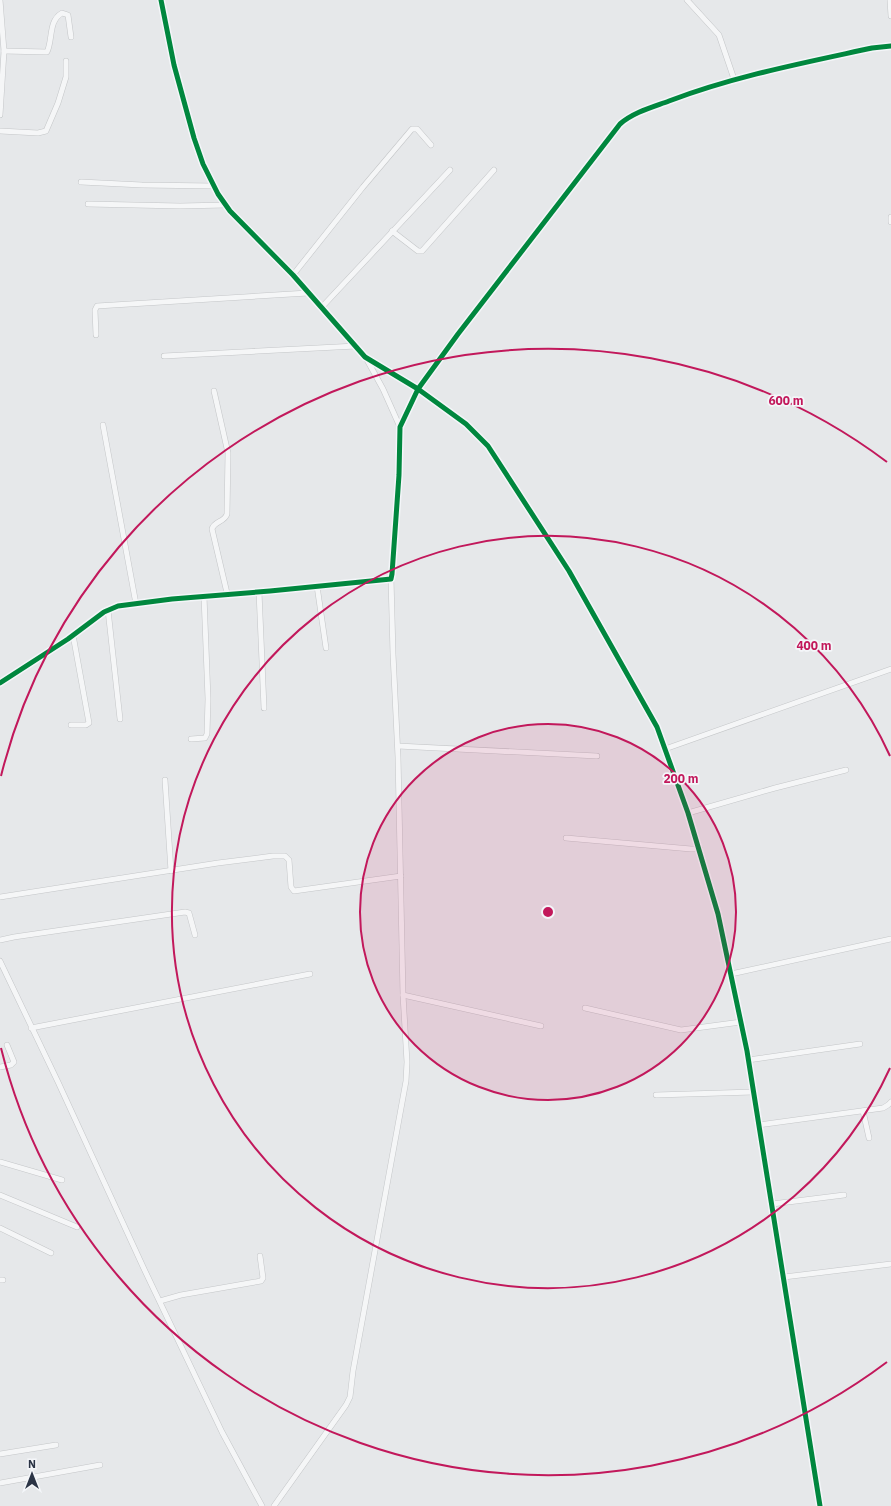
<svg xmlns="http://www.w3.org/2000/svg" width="891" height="1506" viewBox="0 0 891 1506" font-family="'IBM Plex Sans',sans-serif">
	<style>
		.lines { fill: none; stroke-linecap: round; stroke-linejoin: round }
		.minor-casing { stroke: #c4c6c8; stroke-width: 6 }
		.minor { stroke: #f5f6f7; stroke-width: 5 }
		.cycleway-casing { stroke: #f4f6f9; stroke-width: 8 }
		.cycleway { stroke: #00873e; stroke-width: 5 }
		.ring { fill: none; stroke: #c2185b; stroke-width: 2 }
		.centre { fill: #c2185b; stroke: #f4f6f9; stroke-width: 2 }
		.ring-label { font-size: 12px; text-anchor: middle; font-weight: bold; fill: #c2185b; stroke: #f4f6f9; stroke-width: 3.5; stroke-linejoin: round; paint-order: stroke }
	</style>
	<rect width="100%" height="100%" fill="#e6e8ea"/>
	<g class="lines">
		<defs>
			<g id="minor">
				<path d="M161 0 174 65 194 138 203 164 218 194 230 211 293 275 365 357 418 389 466 424 488 446 569 571 657 727 688 813 718 914 747 1051 820 1506"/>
				<path d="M687 0 719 35 734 79"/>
				<path d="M890 0 891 16"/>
				<path d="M4 51 47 52C53 40 48 21 62 13L68 15 71 37"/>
				<path d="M0 115 4 51 0 0"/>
				<path d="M0 131 38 133 46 131 58 103 66 77V61"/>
				<path d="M81 182 142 185 213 186"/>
				<path d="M88 204 180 206 226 205"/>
				<path d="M891 217V222"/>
				<path d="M392 231 418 251H422L494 170"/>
				<path d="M293 275 363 187 412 129H417L431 145"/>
				<path d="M321 308 450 170"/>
				<path d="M96 335 95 310 97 306 308 293"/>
				<path d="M164 356 356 346"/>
				<path d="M366 358 383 389 400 427"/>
				<path d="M214 391 228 453 227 514C225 522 214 521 212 529L227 593"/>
				<path d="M103 425 136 604"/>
				<path d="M317 586 326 648"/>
				<path d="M259 592 264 708"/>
				<path d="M108 610 120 719"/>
				<path d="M0 683 68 639 104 612 118 606 172 599 270 591 391 579 392 574 399 475 400 427 418 389 458 334 620 124C634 112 653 107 669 101 735 76 803 63 872 48L891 46"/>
				<path d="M71 725H86L89 723 73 635"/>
				<path d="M191 739 205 738 207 734 208 699 204 596"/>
				<path d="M398 746 597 756"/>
				<path d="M665 749 891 669"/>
				<path d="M165 780 171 871"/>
				<path d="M688 813 775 788 846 770"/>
				<path d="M566 838 691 849H700"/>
				<path d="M0 897 218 863 273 856H285L289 860 291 887 294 891 401 876"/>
				<path d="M0 940 14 937 185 912 189 913 195 935"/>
				<path d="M0 961 58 1082 145 1271 222 1432 262 1506"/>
				<path d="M731 974 891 939"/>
				<path d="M403 995 541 1026"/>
				<path d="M585 1008 681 1030 741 1022"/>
				<path d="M31 1028 310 974"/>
				<path d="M748 1060 860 1044"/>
				<path d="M0 1067 11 1065 14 1062 7 1045"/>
				<path d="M656 1095 753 1092"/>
				<path d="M863 1111 869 1138"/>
				<path d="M759 1125 883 1108 888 1105 891 1102"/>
				<path d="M0 1162 62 1180"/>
				<path d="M0 1195 77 1227"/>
				<path d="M772 1204 844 1195"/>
				<path d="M0 1228 51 1253"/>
				<path d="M784 1277 891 1264"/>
				<path d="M0 1280H3"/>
				<path d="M160 1301 181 1295 261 1281 263 1278 260 1256"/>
				<path d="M0 1454 56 1445"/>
				<path d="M0 1483 100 1465"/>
				<path d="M274 1506 346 1405 350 1397 353 1371 406 1081 407 1062 403 995 398 757 393 654 391 579"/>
			</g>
		</defs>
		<use href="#minor" class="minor-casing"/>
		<use href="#minor" class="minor"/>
		<defs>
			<g id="cycleway">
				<path d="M161 0 174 65 194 138 203 164 218 194 230 211 293 275 365 357 418 389 466 424 488 446 569 571 657 727 688 813 718 914 747 1051 820 1506"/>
				<path d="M0 683 68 639 104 612 118 606 172 599 270 591 391 579 392 574 399 475 400 427 418 389 458 334 620 124C634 112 653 107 669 101 735 76 803 63 872 48L891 46"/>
			</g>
		</defs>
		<use href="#cycleway" class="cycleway-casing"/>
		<use href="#cycleway" class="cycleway"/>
	</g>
	<circle cx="548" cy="912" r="188" fill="#c2185b" fill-opacity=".12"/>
	<g class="ring">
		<circle cx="548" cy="912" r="188"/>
		<path d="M890 1068A376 376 0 1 1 890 756"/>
		<path d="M887 1362A564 564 0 0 1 1 1048M1 776A564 564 0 0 1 887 462"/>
	</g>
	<circle cx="548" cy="912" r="6" class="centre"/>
	<g class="ring-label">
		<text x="786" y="405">600 m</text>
		<text x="814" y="650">400 m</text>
		<text x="681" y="783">200 m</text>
	</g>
	<g transform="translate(32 1474)" stroke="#f4f6f9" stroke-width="3" paint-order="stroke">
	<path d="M0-3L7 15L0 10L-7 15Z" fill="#2b3445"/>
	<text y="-6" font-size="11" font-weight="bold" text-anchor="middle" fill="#2b3445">N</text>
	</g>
</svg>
